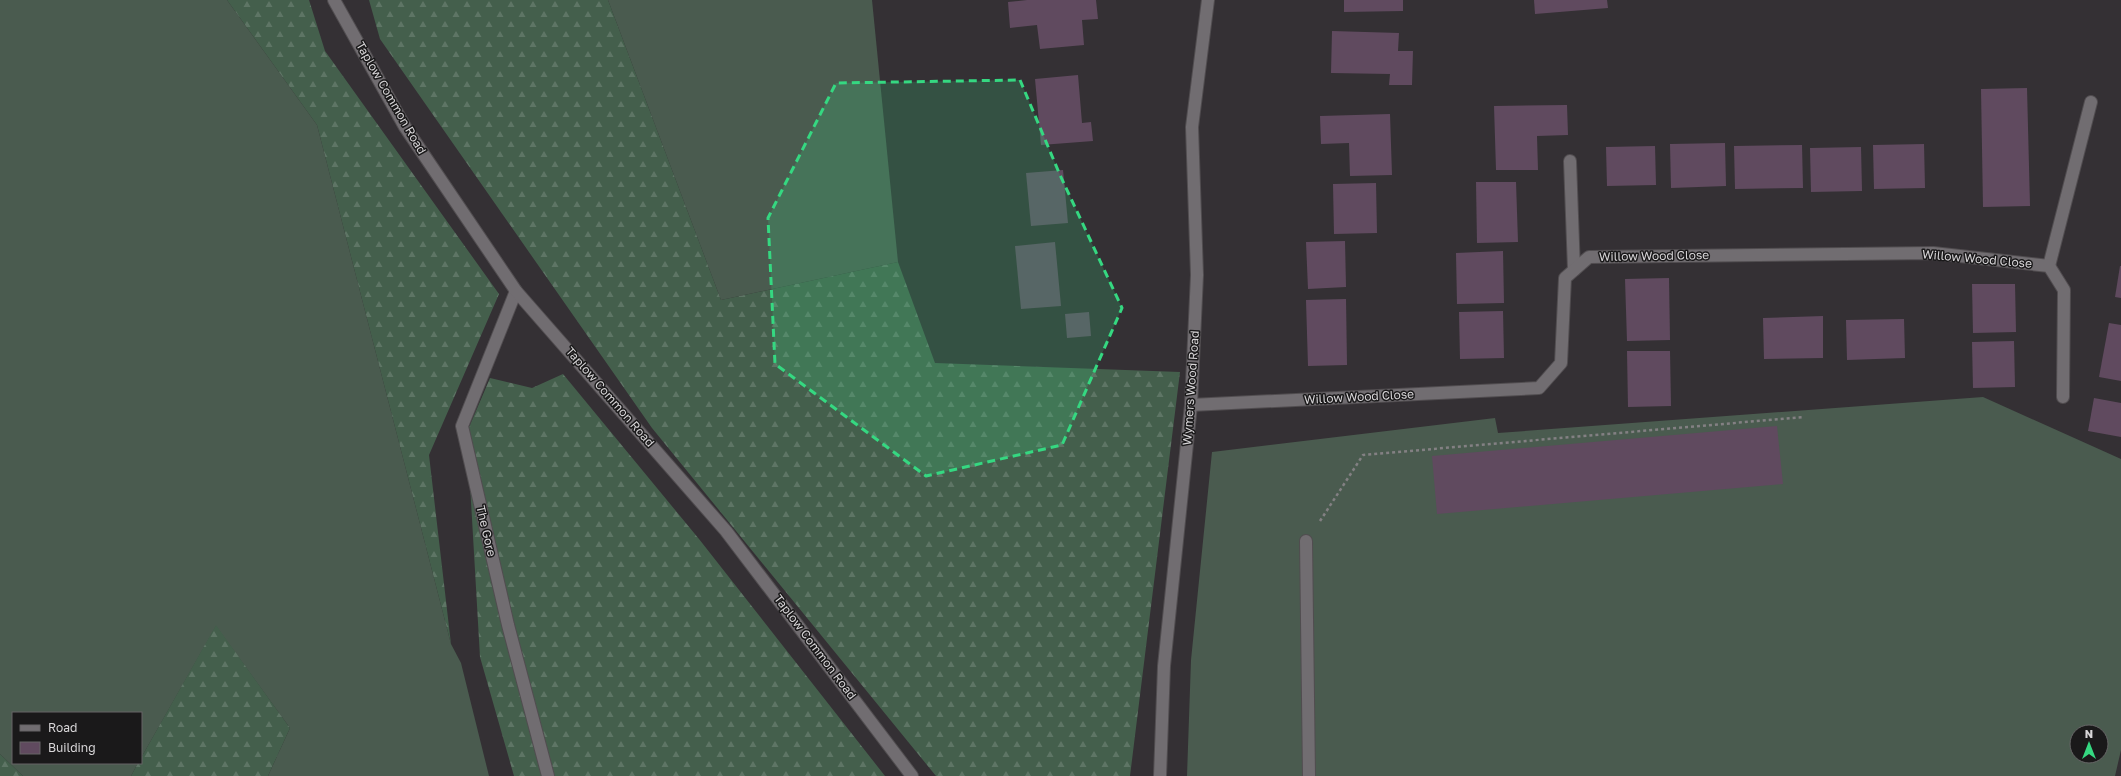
<svg xmlns="http://www.w3.org/2000/svg" width="2121" height="776" viewBox="0 0 2121 776" font-family="'Golos Text',sans-serif">
	<style>
		.grass { fill: #4a5b4f; fill-rule: evenodd }
		.forest { fill: url(#forest-firs) }
		.building { fill: #604a5f }
		.lines { fill: none; stroke-linecap: round; stroke-linejoin: round }
		.lane-casing { stroke: #514d50; stroke-width: 14 }
		.street-casing { stroke: #514d50; stroke-width: 14 }
		.secondary-casing { stroke: #514d50; stroke-width: 14 }
		.path { stroke: #838083; stroke-width: 2.5; stroke-dasharray: 3 3; stroke-linecap: butt }
		.lane { stroke: #716d71; stroke-width: 12 }
		.street { stroke: #716d71; stroke-width: 12 }
		.secondary { stroke: #716d71; stroke-width: 12 }
		.marked { fill: #35d881; fill-opacity: 0.2; stroke: #35d881; stroke-width: 3; stroke-dasharray: 8 5; stroke-linejoin: round }
		.labels { text-anchor: middle; stroke-width: 3; stroke-linejoin: round; paint-order: stroke }
		.street-label { font-size: 12px; fill: #d8d6d8; stroke: #1a191a }
	</style>
	<defs>
		<pattern id="forest-firs" width="22" height="20" patternUnits="userSpaceOnUse"><rect width="22" height="20" fill="#445f4c"/><path d="M5 1l3.5 6h-7zM16 11l3.5 6h-7z" fill="#5e7565"/></pattern>
	</defs>
	<rect width="100%" height="100%" fill="#343034"/>
	<g class="grass">
		<path d="M0 0H227L317 125 451 644 461 663 489 776H268L290 728 216 626 141 758V713H13V763H138L131 776H23L0 754Z"/>
		<path d="M608 0H872L898 262 721 300Z"/>
		<path d="M1983 397 2121 459V750L2115 776H1187L1191 660 1212 452 1495 418 1498 433ZM2077 732H2101V756H2077Z"/>
	</g>
	<g class="forest">
		<path d="M227 0H309L325 51 499 294 429 455 451 644 317 125Z"/>
		<path d="M369 0H608L721 300 898 262 935 363 1180 372 1130 776H936L652 428 380 39Z"/>
		<path d="M563 374 699 539 885 776H514L480 657 467 432 490 378 532 388Z"/>
		<path d="M216 625 290 728 268 776H131L138 763H141V758Z"/>
		<path d="M0 754 23 776H0Z"/>
	</g>
	<g class="building">
		<path d="M1027 0H1096L1098 19 1082 20 1084 45 1040 49 1037 25 1010 28 1008 2Z"/>
		<path d="M1344 0H1403V11L1344 12Z"/>
		<path d="M1534 0H1607L1608 8 1535 14Z"/>
		<path d="M1332 31 1399 33 1398 51H1413L1412 85H1389L1390 74 1331 73Z"/>
		<path d="M1078 75 1082 123 1091 122 1093 141 1041 145 1035 79Z"/>
		<path d="M2027 88 2030 206 1983 207 1981 89Z"/>
		<path d="M1567 105 1568 135 1537 136 1538 170H1496L1494 106Z"/>
		<path d="M1390 114 1392 175 1350 176 1349 143 1321 144 1320 116Z"/>
		<path d="M1725 143 1726 186 1671 188 1670 144Z"/>
		<path d="M1924 144 1925 188 1874 189 1873 145Z"/>
		<path d="M1802 145 1803 188 1735 189 1734 146Z"/>
		<path d="M1655 146 1656 185 1607 186 1606 147Z"/>
		<path d="M1861 147 1862 191 1811 192 1810 148Z"/>
		<path d="M1063 170 1068 223 1031 226 1026 173Z"/>
		<path d="M1476 182H1516L1518 242 1477 243Z"/>
		<path d="M1376 183 1377 233 1334 234 1333 184Z"/>
		<path d="M1345 241 1346 287 1308 289 1306 242Z"/>
		<path d="M1055 242 1061 306 1021 309 1015 246Z"/>
		<path d="M1503 251 1504 303 1457 304 1456 253Z"/>
		<path d="M2120 266H2121V298L2115 297Z"/>
		<path d="M1669 278 1670 340 1627 341 1625 279Z"/>
		<path d="M1972 284H2015L2016 332 1973 333Z"/>
		<path d="M1346 299 1347 365 1308 366 1306 300Z"/>
		<path d="M1503 311 1504 358 1460 359 1459 312Z"/>
		<path d="M1089 312 1091 336 1067 338 1065 314Z"/>
		<path d="M1823 316V358L1764 359 1763 318Z"/>
		<path d="M1904 319 1905 358 1847 360 1846 320Z"/>
		<path d="M2109 323 2121 325V381L2099 377Z"/>
		<path d="M2014 341 2015 387 1973 388 1972 342Z"/>
		<path d="M1627 351H1670L1671 406 1628 407Z"/>
		<path d="M2094 398 2121 403V437L2088 431Z"/>
		<path d="M1777 426 1783 484 1437 514 1432 456Z"/>
	</g>
	<g class="lines">
		<defs>
			<g id="lane">
				<path d="M1570 161 1574 270"/>
				<path d="M1306 541 1309 776"/>
			</g>
			<g id="street">
				<path d="M2049 266 2091 102"/>
				<path d="M516 291 462 426 508 625 548 776"/>
				<path d="M1191 405 1539 388 1561 363 1565 278 1589 257 1933 253 2049 266 2064 290 2063 397"/>
				<path d="M1160 776 1164 666 1191 405 1197 275 1192 127 1208 0"/>
			</g>
			<path id="secondary" d="M334 0 405 127 516 291 726 531 912 776"/>
		</defs>
		<use href="#lane" class="lane-casing"/>
		<use href="#street" class="street-casing"/>
		<use href="#secondary" class="secondary-casing"/>
		<path class="path" d="M1320 521 1363 455 1804 417"/>
		<use href="#lane" class="lane"/>
		<use href="#street" class="street"/>
		<use href="#secondary" class="secondary"/>
	</g>
	<path class="marked" d="M1020 80 1060 175 1122 308 1062 445 926 476 775 364 768 218 836 83Z"/>
	<g class="labels">
		<g class="street-label">
			<text transform="translate(391 98) rotate(60)" y="4">Taplow Common Road</text>
			<text transform="translate(1654 256) rotate(-1)" y="4">Willow Wood Close</text>
			<text transform="translate(1977 259) rotate(5)" y="4">Willow Wood Close</text>
			<text transform="translate(1191 388) rotate(-86)" y="4">Wymers Wood Road</text>
			<text transform="translate(610 397) rotate(49)" y="4">Taplow Common Road</text>
			<text transform="translate(1359 397) rotate(-3)" y="4">Willow Wood Close</text>
			<text transform="translate(486 531) rotate(77)" y="4">The Gore</text>
			<text transform="translate(815 647) rotate(53)" y="4">Taplow Common Road</text>
		</g>
	</g>
	<rect x="12" y="712" width="130" height="52" fill="#1a191a" stroke="#666566"/>
	<rect x="20" y="725" width="20" height="6" fill="#716d71" stroke="#666566"/>
	<text x="48" y="732" font-size="12" fill="#d8d6d8">Road</text>
	<rect x="20" y="742" width="20" height="12" fill="#604a5f" stroke="#666566"/>
	<text x="48" y="752" font-size="12" fill="#d8d6d8">Building</text>
	<g transform="translate(2089 744)"><circle r="19" fill="#1a191a" stroke="#666566"/>
	<path d="M0-3L7 15L0 10L-7 15Z" fill="#35d881"/>
	<text y="-6" font-size="11" font-weight="bold" text-anchor="middle" fill="#d8d6d8">N</text>
	</g>
</svg>
